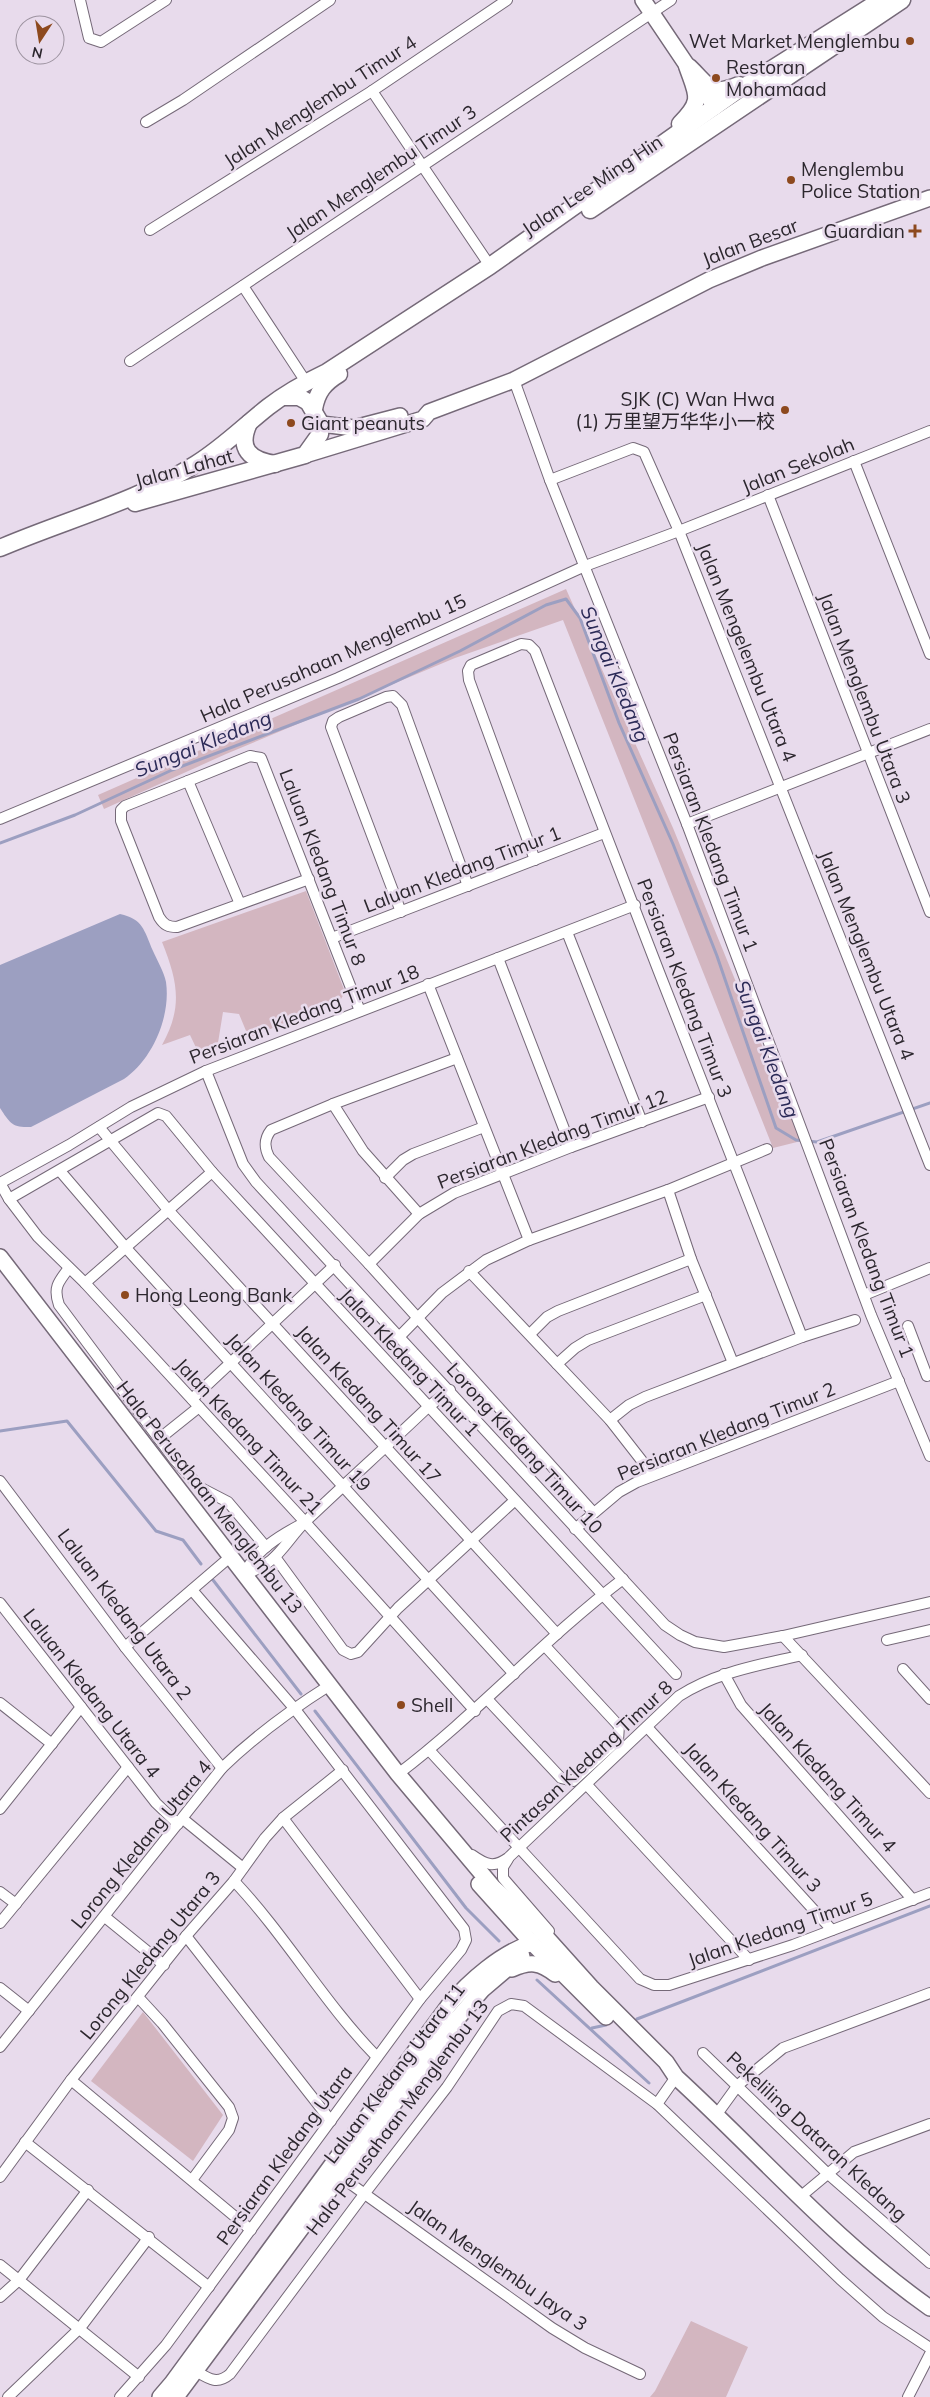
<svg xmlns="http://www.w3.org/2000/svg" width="930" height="2397" viewBox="0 0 930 2397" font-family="Mulish,'Noto Sans SC',sans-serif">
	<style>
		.green { fill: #d3b6c0 }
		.water { fill: #9c9fc1 }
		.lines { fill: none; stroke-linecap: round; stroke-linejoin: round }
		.stream { stroke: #9c9fc1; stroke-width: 3 }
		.street-casing { stroke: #756978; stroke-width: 12 }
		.secondary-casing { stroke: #756978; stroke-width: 18 }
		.primary-casing { stroke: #756978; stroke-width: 19 }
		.street { stroke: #fff; stroke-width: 10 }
		.secondary { stroke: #fff; stroke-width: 15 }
		.primary { stroke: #fff; stroke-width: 16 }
		.poi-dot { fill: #8d491e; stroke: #e8dbec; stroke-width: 2 }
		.labels { text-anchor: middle; stroke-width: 5; stroke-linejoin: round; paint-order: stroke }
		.poi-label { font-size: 19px; fill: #2c272e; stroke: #e8dbec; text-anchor: start }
		.street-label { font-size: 19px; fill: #2c272e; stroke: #e8dbec }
		.water-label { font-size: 20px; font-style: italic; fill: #2b2a57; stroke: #e8dbec }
	</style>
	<rect width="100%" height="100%" fill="#e8dbec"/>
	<g class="green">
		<path d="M566 589 673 828 801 1141 773 1148 563 620 455 658 226 754 104 809 98 795Z"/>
		<path d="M306 891 345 992 341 999 249 1038 239 1014 223 1012 217 1049 200 1056 190 1035 162 1045C183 1007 178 982 162 942Z"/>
		<path d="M143 2012 223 2115 193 2161 91 2081Z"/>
		<path d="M691 2321 748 2347 726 2397H650L655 2391Z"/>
	</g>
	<path class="water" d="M120 914C143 919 144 930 153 951 157 960 164 972 166 982 171 1017 152 1060 124 1079L31 1127C12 1128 10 1123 0 1108V965Z"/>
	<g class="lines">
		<g class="stream">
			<path d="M0 843 75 815 172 770 359 699 460 651 546 605 566 599 580 618 619 723 673 844 717 956 776 1128 796 1140 817 1142 930 1103"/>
			<path d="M0 1431 67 1421 156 1531 183 1540 201 1564"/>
			<path d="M213 1580 301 1694"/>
			<path d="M315 1711 466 1908 499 1941"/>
			<path d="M537 1980 649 2083"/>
			<path d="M637 2019 930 1906"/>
			<path d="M592 2028 606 2025"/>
		</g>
		<defs>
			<g id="street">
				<path d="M80 0 89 38 101 42 166 0"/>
				<path d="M372 91 490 266"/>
				<path d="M146 122 183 100 330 0"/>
				<path d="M150 230 372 91 507 0"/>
				<path d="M243 286 306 382"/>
				<path d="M130 361 671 0"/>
				<path d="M514 380 550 480 687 824 871 1315 930 1456"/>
				<path d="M854 461 930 654"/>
				<path d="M550 480 633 448 644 452 679 531 930 1165"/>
				<path d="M768 495 930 912"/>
				<path d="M188 781 250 756 261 758 360 1011"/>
				<path d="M0 819 338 678 585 566 679 531 930 431"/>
				<path d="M687 824 930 729"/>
				<path d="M535 860 469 680 468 671 471 665 521 644 529 645 535 651C622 880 713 1109 802 1337"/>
				<path d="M240 904 188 781 125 806 121 810V821L159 917C164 925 168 927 177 927L309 879"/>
				<path d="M401 912 331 727 333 721 339 717 386 697 393 696 402 705 468 886"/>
				<path d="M567 932 642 1122"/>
				<path d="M332 938 604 833"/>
				<path d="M498 958 571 1147"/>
				<path d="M428 984 529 1240"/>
				<path d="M457 1058 333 1104 271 1130C264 1139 264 1147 269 1157L369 1264 593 1512"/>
				<path d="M206 1071 243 1164 256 1182 665 1625 680 1635 695 1642 724 1647 783 1636 930 1602"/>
				<path d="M333 1104 363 1151 419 1214"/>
				<path d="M99 1127 169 1211 557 1634"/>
				<path d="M60 1171 126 1248 514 1674"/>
				<path d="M385 1178 403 1160 413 1154 484 1127"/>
				<path d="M0 1183 9 1199 38 1237 85 1283 305 1522 475 1711"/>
				<path d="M0 1183 69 1145 131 1107 206 1071 635 905"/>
				<path d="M668 1190 691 1259 733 1363"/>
				<path d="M9 1199 158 1113 166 1116 212 1172 676 1674"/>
				<path d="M369 1264 419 1214 454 1193 571 1147 709 1097"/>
				<path d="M69 1268C58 1282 53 1288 59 1305L174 1459 201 1488 228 1502 266 1547"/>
				<path d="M469 1271 610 1420 653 1475"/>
				<path d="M85 1283 212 1172"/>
				<path d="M864 1295 930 1268"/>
				<path d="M908 1326 927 1376"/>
				<path d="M530 1334 547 1317 558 1311 691 1259"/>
				<path d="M400 1336 442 1293 486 1260 529 1240 668 1190 767 1149"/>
				<path d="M557 1364 575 1348 588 1340 706 1295"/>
				<path d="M192 1399 335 1265"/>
				<path d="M610 1420 629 1405 645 1397 802 1337 855 1320"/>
				<path d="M159 1439 199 1407"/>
				<path d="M0 1481 125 1647 222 1768"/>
				<path d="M575 1529 619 1492 637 1482 899 1381"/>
				<path d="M275 1557 343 1650 351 1654 358 1652 398 1608 514 1501"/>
				<path d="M244 1574C278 1565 285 1541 307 1520 347 1482 388 1445 428 1407L450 1390"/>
				<path d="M244 1574C256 1550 279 1536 302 1524"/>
				<path d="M0 1603 156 1803 178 1824"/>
				<path d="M783 1636 930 1793"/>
				<path d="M887 1640 930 1630"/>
				<path d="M125 1647 230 1557"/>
				<path d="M903 1669 930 1699"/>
				<path d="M724 1674 741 1705 913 1900"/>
				<path d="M487 1699 561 1778 573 1781 618 1740 619 1726 545 1646"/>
				<path d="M0 1703 52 1744"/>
				<path d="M647 1727 832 1930"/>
				<path d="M429 1750 640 1979 654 1985H669L793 1945 930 1893"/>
				<path d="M398 1774C477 1714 544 1639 623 1579"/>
				<path d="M587 1785 749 1960"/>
				<path d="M0 1809 81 1707"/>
				<path d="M283 1818 420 1999"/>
				<path d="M183 1819 243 1868"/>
				<path d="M472 1855C486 1865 494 1868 508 1858L679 1696C716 1672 760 1665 802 1655"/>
				<path d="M508 1859 503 1867V1878L549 1931"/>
				<path d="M234 1881C286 1936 324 2003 377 2057"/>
				<path d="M0 1892 16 1904"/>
				<path d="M105 1917 164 1965"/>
				<path d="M0 1923 128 1767"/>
				<path d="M186 1936 331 2121"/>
				<path d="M0 1988 29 2011"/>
				<path d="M138 1997 162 2023 229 2107 233 2118 229 2130 192 2180"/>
				<path d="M0 2047 222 1768C255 1736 292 1709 330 1685"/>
				<path d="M703 2053 827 2173 930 2263"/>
				<path d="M71 2080 251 2230"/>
				<path d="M657 2104 676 2077"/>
				<path d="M717 2114 738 2085 783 2048 930 1993"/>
				<path d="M25 2142 209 2287"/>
				<path d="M0 2177 71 2080 186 1936 234 1881 265 1838 283 1818 343 1770"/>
				<path d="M341 2177 552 2328 585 2348 640 2374"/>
				<path d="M800 2197 854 2152 930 2124"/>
				<path d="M0 2265 139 2377"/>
				<path d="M0 2297 19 2280 88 2190"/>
				<path d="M196 2371C209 2379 217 2385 230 2374L365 2193 447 2087 498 2011 511 2004 524 2006 657 2104 840 2279 883 2317 930 2348"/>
				<path d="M8 2397 80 2328 149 2237"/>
				<path d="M120 2397 166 2345 420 1999 461 1950 466 1940 464 1929 294 1708 192 1590"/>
				<path d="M908 2397 930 2354"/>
			</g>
			<g id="secondary">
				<path d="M643 0 715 107"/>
				<path d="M321 424 354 428 400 416"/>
				<path d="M305 455 423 419 429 412 514 380 709 280 762 258 930 198"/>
				<path d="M0 1257 398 1774 493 1887 538 1928 591 1987 666 2062 676 2077C760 2154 836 2242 930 2308"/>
				<path d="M479 1884 532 1943 606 2017"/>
				<path d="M512 1969C530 1961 540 1962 555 1974"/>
				<path d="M160 2397 172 2383 449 2005C469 1981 501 1953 532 1943"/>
				<path d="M176 2397 456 2020 482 1990 522 1956"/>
			</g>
			<g id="primary">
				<path d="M689 67C710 87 710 97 739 85"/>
				<path d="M680 124C704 100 697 95 687 66"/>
				<path d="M590 210 902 0"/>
				<path d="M314 409C317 392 324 383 339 374"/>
				<path d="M249 423C237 449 250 460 275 464"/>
				<path d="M135 503 305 455 320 434 321 424 308 402 299 397H283"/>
				<path d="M0 548C65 520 136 502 196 464 222 448 244 426 268 407 286 393 306 382 327 372L490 266 737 91 881 0"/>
			</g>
		</defs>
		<use href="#street" class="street-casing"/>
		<use href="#secondary" class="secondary-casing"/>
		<use href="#primary" class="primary-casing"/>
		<use href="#street" class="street"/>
		<use href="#secondary" class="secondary"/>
		<use href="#primary" class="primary"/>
	</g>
	<g class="poi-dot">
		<circle cx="910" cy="41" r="5"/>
		<circle cx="716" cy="78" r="5"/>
		<circle cx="791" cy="180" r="5"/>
		<path d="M912.5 223.5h5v5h5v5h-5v5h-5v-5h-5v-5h5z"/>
		<circle cx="785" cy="410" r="5"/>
		<circle cx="291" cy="423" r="5"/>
		<circle cx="125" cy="1295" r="5"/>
		<circle cx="401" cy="1705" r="5"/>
	</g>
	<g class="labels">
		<g class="poi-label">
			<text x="900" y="48" text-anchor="end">Wet Market Menglembu</text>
			<text x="726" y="74">Restoran<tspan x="726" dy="22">Mohamaad</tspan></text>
			<text x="801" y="176">Menglembu<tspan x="801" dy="22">Police Station</tspan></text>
			<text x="905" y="238" text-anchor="end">Guardian</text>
			<text x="775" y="406" text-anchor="end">SJK (C) Wan Hwa<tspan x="775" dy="22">(1) 万里望万华华小一校</tspan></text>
			<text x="301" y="430">Giant peanuts</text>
			<text x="135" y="1302">Hong Leong Bank</text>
			<text x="411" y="1712">Shell</text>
		</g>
		<g class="street-label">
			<text transform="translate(320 101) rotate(-33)" y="7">Jalan Menglembu Timur 4</text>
			<text transform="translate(381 172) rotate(-34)" y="7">Jalan Menglembu Timur 3</text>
			<text transform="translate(592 185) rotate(-34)" y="7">Jalan Lee Ming Hin</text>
			<text transform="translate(750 242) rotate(-21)" y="7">Jalan Besar</text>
			<text transform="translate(798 465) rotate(-22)" y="7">Jalan Sekolah</text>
			<text transform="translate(184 468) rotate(-15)" y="7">Jalan Lahat</text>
			<text transform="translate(747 652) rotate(68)" y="7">Jalan Mengelembu Utara 4</text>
			<text transform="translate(333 658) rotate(-24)" y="7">Hala Perusahaan Menglembu 15</text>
			<text transform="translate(865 698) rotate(69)" y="7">Jalan Menglembu Utara 3</text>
			<text transform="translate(711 842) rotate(69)" y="7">Persiaran Kledang Timur 1</text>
			<text transform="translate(323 867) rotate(69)" y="7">Laluan Kledang Timur 8</text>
			<text transform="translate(462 869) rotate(-21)" y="7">Laluan Kledang Timur 1</text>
			<text transform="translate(867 955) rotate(68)" y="7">Jalan Menglembu Utara 4</text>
			<text transform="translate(685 988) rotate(69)" y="7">Persiaran Kledang Timur 3</text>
			<text transform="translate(304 1014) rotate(-21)" y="7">Persiaran Kledang Timur 18</text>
			<text transform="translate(552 1139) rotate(-21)" y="7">Persiaran Kledang Timur 12</text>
			<text transform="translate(867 1248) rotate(69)" y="7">Persiaran Kledang Timur 1</text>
			<text transform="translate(410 1362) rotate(47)" y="7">Jalan Kledang Timur 1</text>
			<text transform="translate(369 1404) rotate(48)" y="7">Jalan Kledang Timur 17</text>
			<text transform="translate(299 1412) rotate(48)" y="7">Jalan Kledang Timur 19</text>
			<text transform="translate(726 1431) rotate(-22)" y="7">Persiaran Kledang Timur 2</text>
			<text transform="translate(249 1436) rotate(47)" y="7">Jalan Kledang Timur 21</text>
			<text transform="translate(525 1448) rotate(48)" y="7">Lorong Kledang Timur 10</text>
			<text transform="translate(210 1497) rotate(52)" y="7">Hala Perusahaan Menglembu 13</text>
			<text transform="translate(125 1614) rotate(53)" y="7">Laluan Kledang Utara 2</text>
			<text transform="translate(92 1693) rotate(52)" y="7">Laluan Kledang Utara 4</text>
			<text transform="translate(586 1761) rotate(-43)" y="7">Pintasan Kledang Timur 8</text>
			<text transform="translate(828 1777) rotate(48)" y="7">Jalan Kledang Timur 4</text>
			<text transform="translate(753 1817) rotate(48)" y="7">Jalan Kledang Timur 3</text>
			<text transform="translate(141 1844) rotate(-51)" y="7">Lorong Kledang Utara 4</text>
			<text transform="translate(780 1929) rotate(-19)" y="7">Jalan Kledang Timur 5</text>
			<text transform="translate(150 1955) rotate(-51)" y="7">Lorong Kledang Utara 3</text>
			<text transform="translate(394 2073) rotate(-53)" y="7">Laluan Kledang Utara 11</text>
			<text transform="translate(397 2117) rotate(-53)" y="7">Hala Perusahaan Menglembu 13</text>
			<text transform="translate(817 2136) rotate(43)" y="7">Pekeliling Dataran Kledang</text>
			<text transform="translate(284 2155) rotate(-54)" y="7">Persiaran Kledang Utara</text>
			<text transform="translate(498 2265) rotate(35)" y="7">Jalan Menglembu Jaya 3</text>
		</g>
		<g class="water-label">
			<text transform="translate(615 674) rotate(67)" y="7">Sungai Kledang</text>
			<text transform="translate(203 744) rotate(-22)" y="7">Sungai Kledang</text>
			<text transform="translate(767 1049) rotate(69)" y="7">Sungai Kledang</text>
		</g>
	</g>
	<g transform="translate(40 40) rotate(192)"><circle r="24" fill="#e8dbec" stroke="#9d93a0"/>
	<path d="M0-4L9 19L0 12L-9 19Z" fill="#8d491e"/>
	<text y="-8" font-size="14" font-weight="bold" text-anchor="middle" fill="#2c272e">N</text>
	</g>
</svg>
